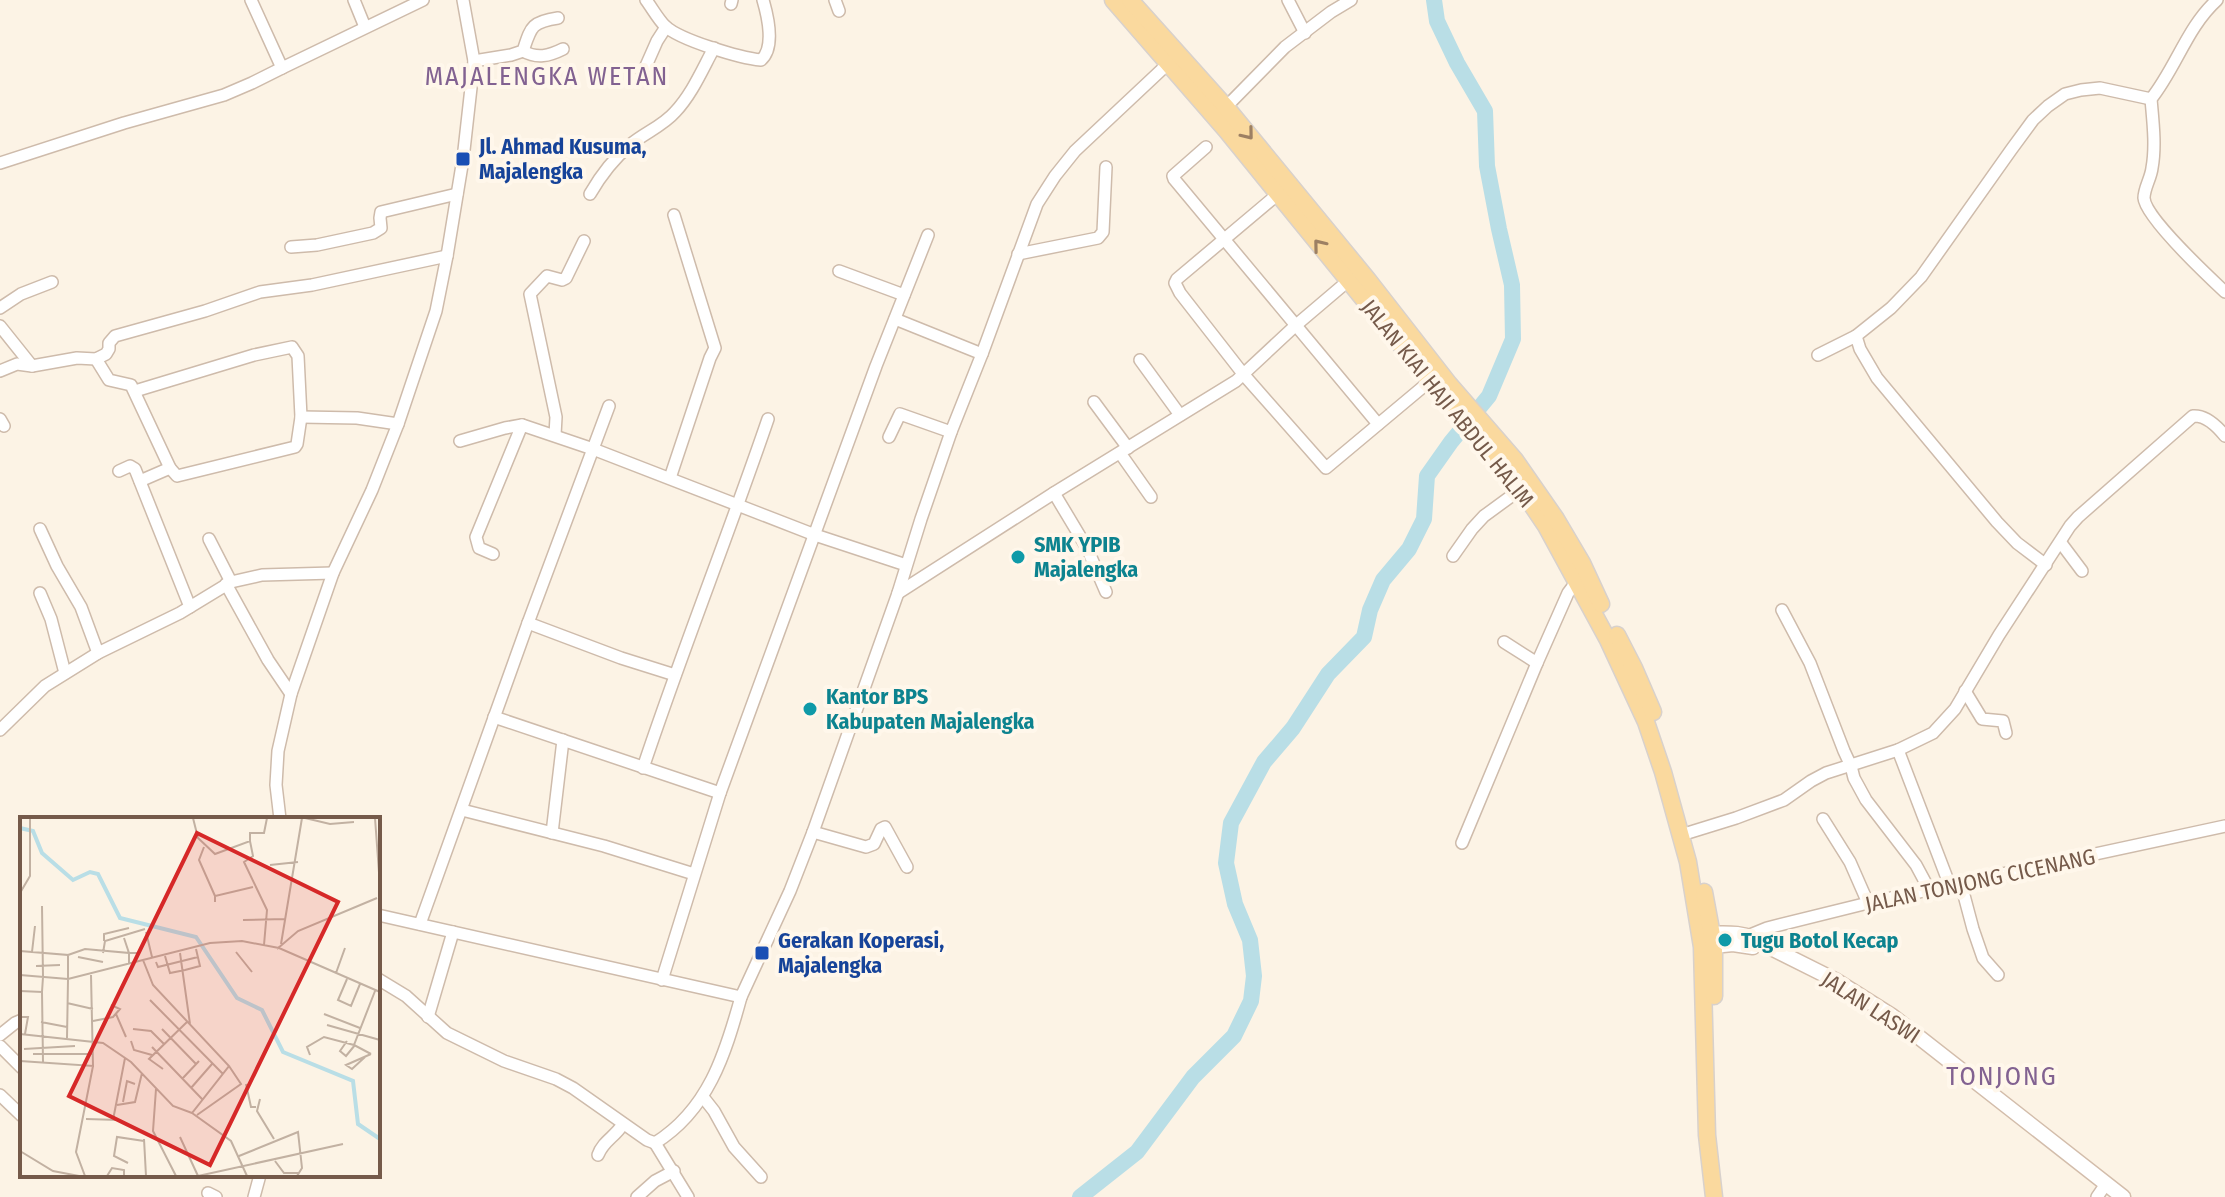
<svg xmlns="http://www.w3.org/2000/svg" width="2225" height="1197" viewBox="0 0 2225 1197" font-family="'Fira Sans Condensed',sans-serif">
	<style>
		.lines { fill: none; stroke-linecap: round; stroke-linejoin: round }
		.river { stroke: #b9dee6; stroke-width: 16 }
		.minor-casing { stroke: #cebbab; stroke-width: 14 }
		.secondary-casing { stroke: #d3bdab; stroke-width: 17 }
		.primary-casing { stroke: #d8d1cc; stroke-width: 19 }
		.minor { stroke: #fff; stroke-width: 11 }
		.secondary { stroke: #fff; stroke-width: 14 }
		.primary { stroke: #fad99e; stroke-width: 16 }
		.oneway { stroke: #9d8063 }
		.transit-dot { fill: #1a4fb4; stroke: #fff7eb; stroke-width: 3 }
		.culture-dot { fill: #0f9aa8; stroke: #fff7eb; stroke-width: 3 }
		.labels { text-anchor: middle; stroke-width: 8; stroke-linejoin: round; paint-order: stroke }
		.transit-label { font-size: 22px; font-weight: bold; fill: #164399; stroke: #fff7eb; text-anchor: start }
		.street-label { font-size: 22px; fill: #755a4a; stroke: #fff7eb }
		.culture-label { font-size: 22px; font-weight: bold; fill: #0d838f; stroke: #fff7eb; text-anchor: start }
		.quarter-label { font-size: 26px; letter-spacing: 2px; fill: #826291; stroke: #fff7eb }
		.inset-river { fill: none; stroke: #b9dee6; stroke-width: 4 }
		.inset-road { fill: none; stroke: #c2b1a2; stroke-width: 2 }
		.view { fill: #d62828; fill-opacity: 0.15; stroke: #d62828; stroke-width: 4 }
		.inset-edge { fill: none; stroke: #755a4a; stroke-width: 4 }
	</style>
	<rect width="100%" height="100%" fill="#fcf3e5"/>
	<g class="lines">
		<path class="river" d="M1080 1197 1137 1152 1193 1077 1234 1036 1251 1001 1254 976 1250 940 1235 904 1226 863 1231 823 1264 762 1293 728 1328 674 1364 637 1370 610 1383 580 1409 549 1424 519 1427 476 1451 442 1489 396 1513 339 1512 285 1499 229 1487 166 1485 111 1457 63 1437 21 1434 0"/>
		<defs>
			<g id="minor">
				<path d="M251 0 282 68 423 0"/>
				<path d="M354 0 365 27"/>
				<path d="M646 0C652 8 658 19 665 26 680 40 740 58 761 60 775 48 768 17 763 0"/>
				<path d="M835 0 839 11"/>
				<path d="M1288 0 1305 33"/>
				<path d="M2217 0C2187 27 2176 68 2151 99 2153 122 2156 146 2152 168 2151 178 2144 188 2144 198 2145 217 2209 277 2225 292"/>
				<path d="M731 4 732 0"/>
				<path d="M523 51C537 59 549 56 563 49"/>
				<path d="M474 61 511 55 523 51C531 27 531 22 558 18"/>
				<path d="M642 75 657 41 666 27"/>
				<path d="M1226 107 1285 47 1331 12 1351 0"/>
				<path d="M1206 147 1173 176 1174 179 1378 424"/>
				<path d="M0 163 124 123 224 95 252 83 282 68"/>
				<path d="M590 194C601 175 613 159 630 145 644 133 663 126 675 112 692 94 702 70 714 48"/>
				<path d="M1278 194 1177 279 1175 283 1180 293 1244 375 1326 468 1430 381"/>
				<path d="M291 247 317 245 373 233 381 228 380 218 381 212 457 194"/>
				<path d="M1018 254 1098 238 1103 232 1106 167"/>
				<path d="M839 271 904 295"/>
				<path d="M0 308 21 294 52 282"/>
				<path d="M895 319 982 354"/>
				<path d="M0 326 32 366"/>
				<path d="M1856 336 1891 308 1921 277 2011 150 2033 120 2048 106 2065 94 2081 90 2100 88 2151 99"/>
				<path d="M1818 355 1856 336 1860 349 1877 378 1997 522 2017 543 2046 565"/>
				<path d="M96 359 109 380 131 385 170 468 177 476 295 447 297 444 301 417 298 356 292 347 254 355 135 391"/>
				<path d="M1140 360 1180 415"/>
				<path d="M0 371 17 364 32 366 77 358 96 359 106 354 109 349V343L115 336 205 311 260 292 312 285 447 256"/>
				<path d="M1094 402 1128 448"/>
				<path d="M301 417 357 418 398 424"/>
				<path d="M0 419 4 426"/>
				<path d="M555 435 556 417 530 294 547 276 562 280 566 278 584 241"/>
				<path d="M889 437 900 414 951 432"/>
				<path d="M460 441 505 428 522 425"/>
				<path d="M1120 453 1151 497"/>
				<path d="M119 471 130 466 135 469 190 607"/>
				<path d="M670 478 710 358 715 348 674 215"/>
				<path d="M140 481 170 468"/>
				<path d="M1054 493 1087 548 1106 592"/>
				<path d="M40 529 57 566 81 607 98 653"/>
				<path d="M209 539 231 582"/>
				<path d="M2061 543 2082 571"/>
				<path d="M493 554 479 548 476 537 522 425 593 449 815 535 906 565"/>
				<path d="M1453 556 1472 529 1484 516 1521 489"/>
				<path d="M226 584 268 660 291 694"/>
				<path d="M40 593 51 619 65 673"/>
				<path d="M898 593 1054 493 1236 381 1295 326 1348 281"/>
				<path d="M1782 610 1810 663 1844 751 1851 766 1854 778 1866 800 1916 865 1930 891"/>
				<path d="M528 623 621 658 675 675"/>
				<path d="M1504 642 1537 663 1568 593 1577 581"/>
				<path d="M1965 691 1982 719 2003 721 2006 733"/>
				<path d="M494 717 720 793"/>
				<path d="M0 730 45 686 98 653 180 613 231 582 262 575 333 573"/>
				<path d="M1898 750 1950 886"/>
				<path d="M643 768C682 651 728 536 768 419"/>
				<path d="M462 810 604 846 694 874"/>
				<path d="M280 819 276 785 278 751 291 694 333 573 372 490 398 424 436 311 447 256 463 159 474 61 463 0"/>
				<path d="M1823 819 1850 862 1868 903"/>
				<path d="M813 832 866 847 874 844 881 829 885 827 907 867"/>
				<path d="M552 833 563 740"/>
				<path d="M1681 835 1736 818 1784 800 1811 781 1826 773 1898 750 1933 733 1955 709 1999 635 2070 526 2078 517 2193 416C2206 415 2217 426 2225 436"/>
				<path d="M1462 843 1537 663"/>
				<path d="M1961 884 1973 929 1983 958 1998 975"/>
				<path d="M378 915 741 997 790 891 813 832 898 593 921 519 951 432 982 354 1037 204 1055 176 1075 151 1173 59"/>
				<path d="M420 924 528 623 609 406"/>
				<path d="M1745 937 1767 928 1868 903 2225 826"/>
				<path d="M378 979 406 996 447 1033 504 1061 556 1079 573 1088 647 1140 655 1143C708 1110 725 1055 741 997"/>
				<path d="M662 980 720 793 876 366 928 235"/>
				<path d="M428 1017 453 932"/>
				<path d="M0 1035 15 1023 22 1020"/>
				<path d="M0 1046 22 1068"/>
				<path d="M0 1095 22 1116"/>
				<path d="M703 1097 714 1111 734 1147 761 1177"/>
				<path d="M655 1143 688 1197"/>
				<path d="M598 1155C603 1141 615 1137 623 1124"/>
				<path d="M208 1193 216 1197"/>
				<path d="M254 1197 260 1175"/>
				<path d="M637 1197 655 1181 674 1171"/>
				<path d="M2097 1197 2106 1184"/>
			</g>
			<g id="secondary">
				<path d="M1703 934C1724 933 1748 931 1765 945L1835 980 1892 1016 2123 1197"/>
				<path d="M1703 947 1733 944 1753 947"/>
			</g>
			<g id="primary">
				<path d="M1113 0 1226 130 1439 392 1511 474 1546 526 1608 640 1646 722 1663 772 1688 862 1702 947 1707 1135 1714 1197"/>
				<path d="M1130 0 1226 107 1368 280 1449 384 1515 460 1556 519 1582 563 1601 604"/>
				<path d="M1617 635 1634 668 1653 712"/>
				<path d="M1704 892 1714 946V996"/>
			</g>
		</defs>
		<use href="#minor" class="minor-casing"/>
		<use href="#secondary" class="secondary-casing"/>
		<use href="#primary" class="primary-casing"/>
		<use href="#minor" class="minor"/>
		<use href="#secondary" class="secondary"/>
		<use href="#primary" class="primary"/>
	</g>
	<defs><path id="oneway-chevron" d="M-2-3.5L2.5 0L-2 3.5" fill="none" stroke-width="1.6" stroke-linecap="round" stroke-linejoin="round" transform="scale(2)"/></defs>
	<g class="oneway">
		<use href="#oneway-chevron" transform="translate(1248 134) rotate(51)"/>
		<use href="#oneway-chevron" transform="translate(1319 245) rotate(-129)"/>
	</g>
	<g class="transit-dot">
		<rect x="455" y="151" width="16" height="16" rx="4"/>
		<rect x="754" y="945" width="16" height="16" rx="4"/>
	</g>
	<g class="culture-dot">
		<circle cx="1018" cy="557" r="8"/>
		<circle cx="810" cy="709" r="8"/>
		<circle cx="1725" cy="940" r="8"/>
	</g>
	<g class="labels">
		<g class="transit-label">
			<text x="479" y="154">Jl. Ahmad Kusuma,<tspan x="479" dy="25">Majalengka</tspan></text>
			<text x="778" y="948">Gerakan Koperasi,<tspan x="778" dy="25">Majalengka</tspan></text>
		</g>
		<g class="street-label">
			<text transform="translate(1448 403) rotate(51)" y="8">JALAN KIAI HAJI ABDUL HALIM</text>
			<text transform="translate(1980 880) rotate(-12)" y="8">JALAN TONJONG CICENANG</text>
			<text transform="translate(1871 1007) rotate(33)" y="8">JALAN LASWI</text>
		</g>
		<g class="culture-label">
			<text x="1034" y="552">SMK YPIB<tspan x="1034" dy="25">Majalengka</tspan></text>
			<text x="826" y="704">Kantor BPS<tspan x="826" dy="25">Kabupaten Majalengka</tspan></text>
			<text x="1741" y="948">Tugu Botol Kecap</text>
		</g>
		<g class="quarter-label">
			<text x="547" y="85">MAJALENGKA WETAN</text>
			<text x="2002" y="1085">TONJONG</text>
		</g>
	</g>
	<g transform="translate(20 817)">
		<rect width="360" height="360" fill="#fcf3e5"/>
		<path class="inset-river" d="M0 11 13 14 22 36 53 63 70 55 78 57 100 101 176 120 217 181 242 193 263 235 333 264 338 307 360 322"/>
		<path class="inset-road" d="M173 1 178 21 195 37 230 24 233 39 224 45 247 93 244 128M285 1 310 7 334 5M355 1 360 69M230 24V16H244L247 1M184 30 179 43 195 79M250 48 278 45M0 76 10 59V1M195 85V79L233 70M22 89 23 160M223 103 265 102M126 115 132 140M104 121 109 136H118M84 124V117L109 111M261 127 282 1M257 132 278 114 357 81M0 134 48 138V162M12 135 15 109M216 135 232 155M83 136 85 124 125 112M160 136 170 207M48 138 65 132 109 136V147M145 139 150 156 165 153 180 149 176 132M58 140 83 145M136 145 138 150 178 140M16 149 40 148M316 156 325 131M0 158 48 162 190 126 222 124 259 131 360 175M327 162 318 183 331 189 340 167M0 174 22 175 23 160M22 175 23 245M130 183 203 257M47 186 73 192M96 197 106 220M304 197 340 211M0 200H8L5 217M73 204 93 200 100 192 91 188M21 205 47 210M307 208 360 223M113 212 131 214 144 227M142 212 176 247M0 217 83 226 111 245 153 289 172 296 209 249 133 168 123 143M47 221 48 163M111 224 114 233 132 238M327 224 320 234 326 239 335 228M132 230 182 282M4 232 55 229M13 237H73M351 237 334 228 355 174M290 238 287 230 304 220 334 228M345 240 332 252 326 248 351 237M0 244 73 249 71 158M143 252 129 242 168 204M162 262 179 244M226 267 231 290H236M171 271 192 247M136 272 133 314 156 359M240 282 237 294 254 322M103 285 107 264 115 267M97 288 115 285 122 256M172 296 211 324 227 359M177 298 221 267 209 249M66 302 99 303M93 303 105 241M160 320 178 359M124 322 126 359M0 334 33 354 59 359M219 339 278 315 282 351 277 359M255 344 264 356H279M108 346 94 339 97 320 124 324M65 359 56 335 73 249M87 359 92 351 104 353V359M178 359 323 327"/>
		<path class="view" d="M177 16 318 85 190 348 49 279Z"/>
		<rect width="360" height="360" class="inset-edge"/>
	</g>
</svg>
